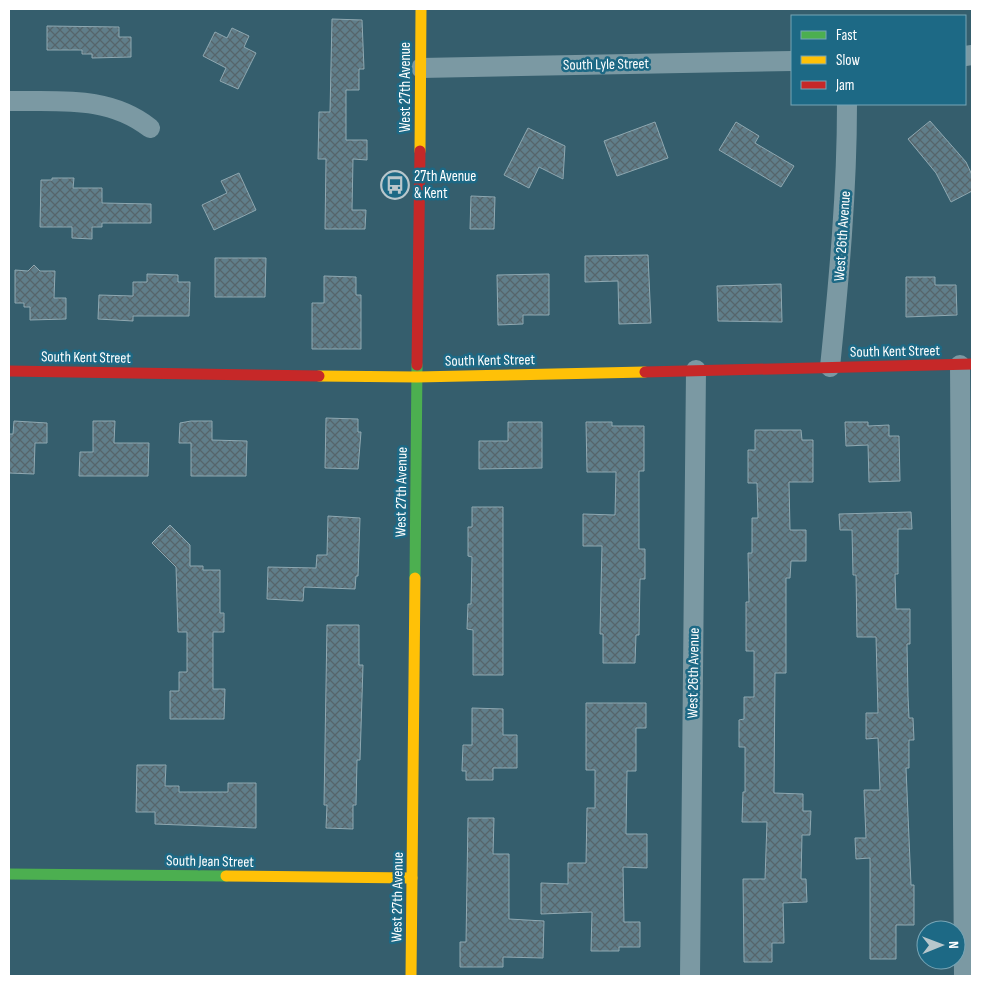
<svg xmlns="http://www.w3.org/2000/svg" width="981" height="985" viewBox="0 0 981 985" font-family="'Sofia Sans Condensed',sans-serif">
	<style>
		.building { fill: url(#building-cross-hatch); stroke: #8fa8b1 }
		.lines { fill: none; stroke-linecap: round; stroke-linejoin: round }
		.street { stroke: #7b99a3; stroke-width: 20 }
		.fast { stroke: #4caf50; stroke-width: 11 }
		.slow { stroke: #ffc107; stroke-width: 11 }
		.jam { stroke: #c62828; stroke-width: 11 }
		.labels { text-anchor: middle; stroke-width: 5; stroke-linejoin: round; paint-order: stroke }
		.street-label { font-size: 15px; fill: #fff; stroke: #1d6985 }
		.poi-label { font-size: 15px; fill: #fff; stroke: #1d6985; text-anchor: start }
	</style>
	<defs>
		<pattern id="building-cross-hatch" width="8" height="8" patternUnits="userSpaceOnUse" patternTransform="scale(1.25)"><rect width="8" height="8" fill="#607e8a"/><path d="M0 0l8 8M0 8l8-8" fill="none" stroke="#56656b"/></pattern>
	</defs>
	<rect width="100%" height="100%" fill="#355e6d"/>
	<g class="building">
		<path d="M332 19 362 20 364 69H359V90H346V140H367V160L353 159 352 210H366L365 229H325L326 159H318L319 112H330Z"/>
		<path d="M47 26 119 27V37H131V57L92 58V54H82V50H47Z"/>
		<path d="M232 28 249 36 244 47 256 53 238 89 220 81 226 68 203 56 215 32 227 38Z"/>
		<path d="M930 121 966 162 972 175V191L951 202 936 173 908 139Z"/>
		<path d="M655 122 668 158 617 176 604 141Z"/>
		<path d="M736 122 759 136 755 143 794 166 781 187 719 150Z"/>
		<path d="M528 128 565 146 563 179 539 167 529 188 504 175Z"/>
		<path d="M239 173 256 210 214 230 202 205 227 193 221 181Z"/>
		<path d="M52 178H74L73 188H102V203L151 204V223H102V227H92V239L72 238V227H40L41 180H52Z"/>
		<path d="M471 196 495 197 494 229H470Z"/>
		<path d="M648 255 651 323 619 324 618 281 585 282V256Z"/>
		<path d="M215 258H266L265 297H215Z"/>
		<path d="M34 265 40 271H55L54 298H66V319L30 320V307H24V303H15V270L28 271Z"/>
		<path d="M147 274 178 275V282H190L189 316H133V321L98 319 99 295 133 296V282H147Z"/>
		<path d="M549 274V315H523V324L498 325 497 275Z"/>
		<path d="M324 276 356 277V295H361V349H312V303H324Z"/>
		<path d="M906 277H935V285H956L957 315 906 317Z"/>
		<path d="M781 284 782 322 718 321 717 286Z"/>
		<path d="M326 418 358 419V432H361L358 469 325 468Z"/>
		<path d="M14 421 47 423V443H35L34 474 9 473V434H13Z"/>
		<path d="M93 421H115L114 443H149L148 476H79L80 452H93Z"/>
		<path d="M191 421H212V440L247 441 246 476H191V443H179L180 423Z"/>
		<path d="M508 422H542V468L479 469V441H508Z"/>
		<path d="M586 422H612V426H644V471H639V549H645V579H640L639 635H636L635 663H603V634H600L602 546H583V514L615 515 616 472H587Z"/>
		<path d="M845 422H868V426L889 425V436H899L900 481 869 482 868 445 846 446Z"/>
		<path d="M755 430H801L802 440H813V482H789L790 530H806V561H791L790 578H786V673H775L774 793 803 794V811H811L810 835H802L801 879H806L807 902 783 903 784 943H772V962H744L743 879H765L767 822H742L743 792H745V747H739V720L744 719V697H754V651H746V602H749L748 553H752V518H758L757 483H748V450H755Z"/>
		<path d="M472 507H503V675H473V630L467 629 468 604H471L472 557 468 556V527H472Z"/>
		<path d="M911 512 912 529H898V574H895L896 609H910V644H907L908 696 909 718H913L914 740H909V768H906L911 885H914V925H896V959H870V858L856 859 855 838H866L864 790H880L878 738 866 739V713H878L876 637H857L856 575H853L852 530H840L839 514Z"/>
		<path d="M328 516 360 518 358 576H356L355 589 304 587 303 601 267 599 268 567 316 568 317 555H327Z"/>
		<path d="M170 525 190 545V566H203V570H220V613H224V632H213V689H225L224 719H170V691H179V672H187V632H178L176 567 152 543Z"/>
		<path d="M327 625H359V665H363L362 697 360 760H357L356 805H353V829L326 828 327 805H324Z"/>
		<path d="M586 703H646V728H636V771H627L626 834H647V868L623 867 624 922H640V947H619V951H591L592 912 541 914V883L568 884V863H586L587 808H595V770H586Z"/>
		<path d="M472 708 503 709V735H517V768H493V780H466V771H462L463 745H472Z"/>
		<path d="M137 765H166L165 786H179V792H228V783H256V828L155 824V812H136Z"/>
		<path d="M468 818H494L493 854H509V919L544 921 543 958 503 957V967H460V942H466Z"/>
	</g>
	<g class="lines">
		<g class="street">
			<path d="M965 56 972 55"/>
			<path d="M421 68 792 61"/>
			<path d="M9 101C59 102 108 95 150 128"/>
			<path d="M960 365 964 976"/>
			<path d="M830 367C839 279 847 192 847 104"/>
			<path d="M690 976 696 370"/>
		</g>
		<g class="fast">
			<path d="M415 578 417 365"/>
			<path d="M9 874 226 876"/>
		</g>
		<g class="slow">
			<path d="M420 151 421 9"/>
			<path d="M319 376 417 377 645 372"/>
			<path d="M226 876 412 878"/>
			<path d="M411 976 415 578"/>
		</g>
		<g class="jam">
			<path d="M417 365 420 151"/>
			<path d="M9 371 319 376"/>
			<path d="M645 372 972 364"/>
		</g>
	</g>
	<defs>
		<symbol id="bus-ring" viewBox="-11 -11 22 22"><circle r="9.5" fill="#1d6985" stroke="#b8c7cc" stroke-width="1.5"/><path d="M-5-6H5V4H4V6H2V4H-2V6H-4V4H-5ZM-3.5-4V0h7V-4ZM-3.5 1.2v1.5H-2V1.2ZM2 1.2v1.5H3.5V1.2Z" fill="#b8c7cc"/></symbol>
	</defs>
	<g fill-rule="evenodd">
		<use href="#bus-ring" x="379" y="169" width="32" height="32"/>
	</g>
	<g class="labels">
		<g class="street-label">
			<text transform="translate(606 64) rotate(-1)" y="5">South Lyle Street</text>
			<text transform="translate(405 87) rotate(-90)" y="5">West 27th Avenue</text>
			<text transform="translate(842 236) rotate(-86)" y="5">West 26th Avenue</text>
			<text transform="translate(895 351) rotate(-1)" y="5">South Kent Street</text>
			<text transform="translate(86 357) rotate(1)" y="5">South Kent Street</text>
			<text transform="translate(490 360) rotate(-1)" y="5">South Kent Street</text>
			<text transform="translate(401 492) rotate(-89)" y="5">West 27th Avenue</text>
			<text transform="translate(693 673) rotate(-89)" y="5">West 26th Avenue</text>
			<text transform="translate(210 861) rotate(1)" y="5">South Jean Street</text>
			<text transform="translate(397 897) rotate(-89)" y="5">West 27th Avenue</text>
		</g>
		<g class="poi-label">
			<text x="414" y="181">27th Avenue<tspan x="414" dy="17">&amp; Kent</tspan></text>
		</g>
	</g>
	<rect width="981" height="985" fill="none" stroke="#ffffff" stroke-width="20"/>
	<rect x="791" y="15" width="175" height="90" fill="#1d6985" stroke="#77a5b6"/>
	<rect x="801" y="31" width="25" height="8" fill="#4caf50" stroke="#77a5b6"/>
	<text x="836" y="40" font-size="15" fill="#ffffff">Fast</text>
	<rect x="801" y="56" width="25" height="8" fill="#ffc107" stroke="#77a5b6"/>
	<text x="836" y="65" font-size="15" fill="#ffffff">Slow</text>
	<rect x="801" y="81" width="25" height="8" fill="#c62828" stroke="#77a5b6"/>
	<text x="836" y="90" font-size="15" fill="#ffffff">Jam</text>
	<g transform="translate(941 945) rotate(89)"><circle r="24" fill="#1d6985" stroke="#77a5b6"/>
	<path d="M0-4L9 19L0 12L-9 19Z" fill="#b8c7cc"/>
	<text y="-8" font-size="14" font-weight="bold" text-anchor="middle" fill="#ffffff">N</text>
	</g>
</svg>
